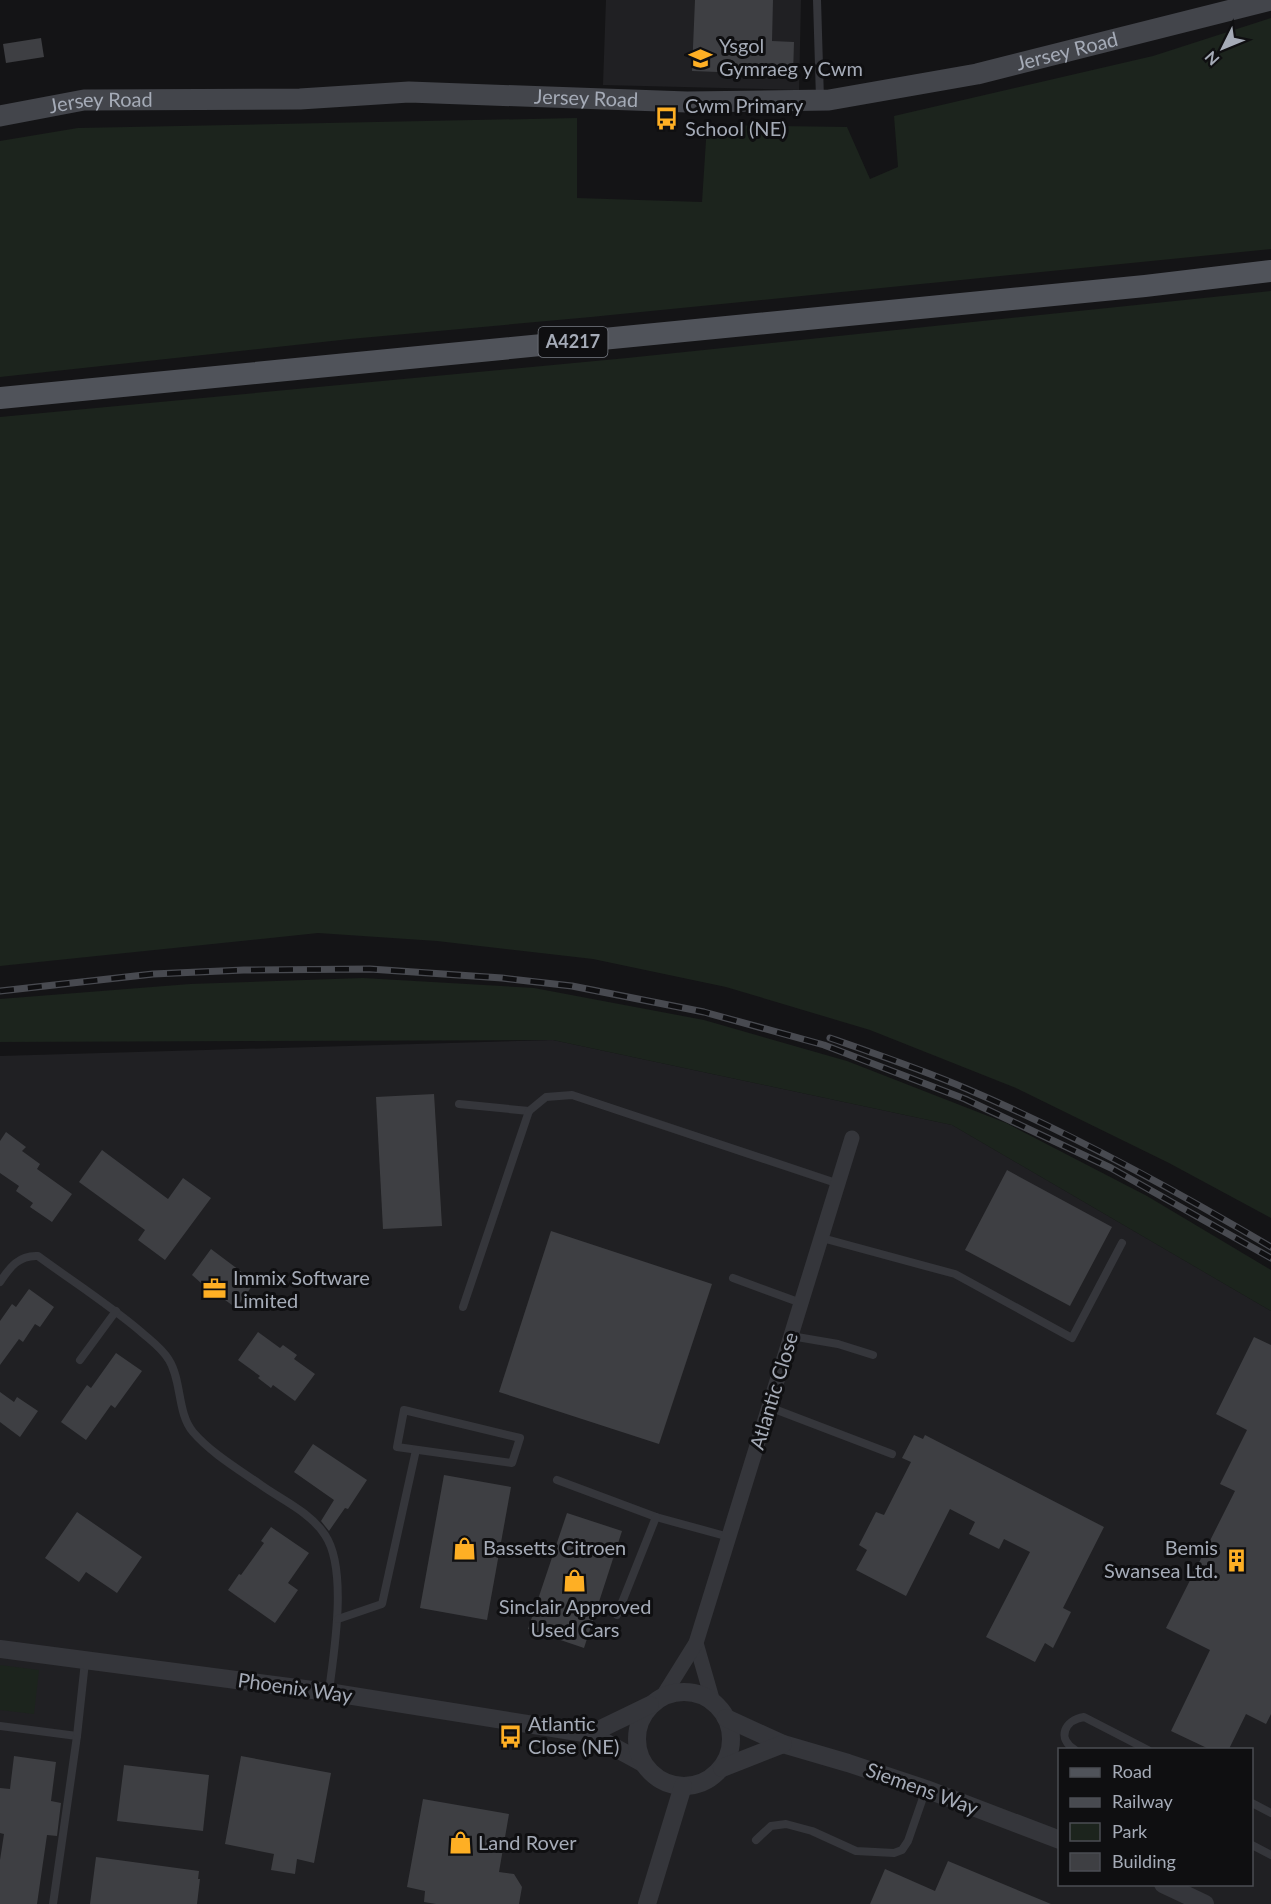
<svg xmlns="http://www.w3.org/2000/svg" width="1271" height="1904" viewBox="0 0 1271 1904" font-family="Lato,sans-serif">
	<style>
		.built { fill: #202023; fill-rule: evenodd }
		.green { fill: #1c241d }
		.building { fill: #3e3f43 }
		.lines { fill: none; stroke-linecap: round; stroke-linejoin: round }
		.service { stroke: #35363b; stroke-width: 8 }
		.minor { stroke: #35363b; stroke-width: 15 }
		.tertiary { stroke: #35363b; stroke-width: 18 }
		.secondary { stroke: #43454b; stroke-width: 21 }
		.primary { stroke: #50535a; stroke-width: 22 }
		.rail-casing { stroke: #484a50; stroke-width: 7 }
		.rail { stroke: #0f0f11; stroke-width: 4.5; stroke-dasharray: 14; stroke-linecap: butt }
		.labels { text-anchor: middle; stroke-width: 6; stroke-linejoin: round; paint-order: stroke }
		.shield { fill: #0f0f11; stroke: #787c85; stroke-width: 1.5 }
		.shield-label { font-size: 18px; font-weight: bold; fill: #a5abb7 }
		.poi-label { font-size: 20px; fill: #a5abb7; stroke: #0f0f11; text-anchor: start }
		.street-label { font-size: 20px; fill: #a5abb7; stroke: #0f0f11 }
	</style>
	<rect width="100%" height="100%" fill="#141416"/>
	<g class="built">
		<path d="M606 0H801L799 90 603 85Z"/>
		<path d="M553 1040 952 1125 1271 1311V1904H0V1056ZM1060 1750H1252V1884H1060Z"/>
	</g>
	<g class="green">
		<path d="M1271 18V249L591 317 350 339 0 377V141L78 128 577 118V198L702 202 707 125 847 127 870 179 898 167 894 116 1153 56Z"/>
		<path d="M1271 291V1218L1169 1163 1016 1088 870 1030 726 987 593 959 437 941 318 933 0 966V417L627 358Z"/>
		<path d="M363 978 534 988 704 1020 847 1061 1006 1123 1147 1196 1271 1270V1311L952 1125 553 1040 0 1042V999L190 984Z"/>
		<path d="M0 1665 39 1670 34 1714 0 1710Z"/>
	</g>
	<g class="building">
		<path d="M695 0H773L772 41 794 42 793 75 692 71Z"/>
		<path d="M41 38 44 57 6 63 3 44Z"/>
		<path d="M434 1094 442 1226 383 1229 376 1097Z"/>
		<path d="M6 1132 26 1147 22 1151 40 1164 37 1169 72 1194 52 1222 30 1207 33 1203 16 1191 19 1186 0 1173V1141Z"/>
		<path d="M102 1150 168 1199 183 1178 211 1198 165 1260 138 1240 145 1230 79 1182Z"/>
		<path d="M1007 1170 1112 1227 1070 1306 965 1250Z"/>
		<path d="M551 1231 712 1284 659 1444 499 1392Z"/>
		<path d="M211 1249 255 1282 236 1308 221 1297 219 1299 192 1275Z"/>
		<path d="M29 1289 54 1307 40 1327 35 1324 23 1342 19 1339 0 1365V1321L12 1304 16 1307Z"/>
		<path d="M258 1332 280 1348 283 1345 297 1355 294 1359 315 1374 295 1401 273 1385 271 1388 258 1378 260 1376 238 1360Z"/>
		<path d="M1254 1337 1271 1345V1714L1266 1724 1246 1714 1229 1749H1209L1171 1731 1210 1650 1166 1628 1235 1491 1220 1484 1247 1430 1216 1414Z"/>
		<path d="M116 1353 142 1371 115 1408 111 1405 86 1440 61 1422 87 1385 91 1388Z"/>
		<path d="M0 1392 14 1402 17 1397 38 1411 20 1437 0 1422Z"/>
		<path d="M914 1435 923 1439 925 1435 1104 1527 1063 1608 1071 1612 1053 1648 1045 1643 1035 1662 986 1637 1030 1552 1004 1539 999 1549 969 1534 975 1522 950 1509 906 1596 856 1570 867 1550 859 1545 876 1512 884 1515 911 1462 902 1458Z"/>
		<path d="M313 1444 367 1480 348 1509 345 1508 329 1531 321 1521 334 1500 294 1472Z"/>
		<path d="M444 1475 511 1487 487 1620 420 1608Z"/>
		<path d="M77 1512 142 1557 117 1593 86 1572 79 1582 45 1558Z"/>
		<path d="M567 1513 622 1531 584 1648 528 1629Z"/>
		<path d="M271 1527 309 1553 288 1583 298 1590 275 1623 228 1590 239 1574 241 1575 264 1543 261 1541Z"/>
		<path d="M14 1756 56 1762 51 1801 61 1803 57 1836 47 1835 37 1904H0V1860L4 1834 0 1833V1788L10 1789Z"/>
		<path d="M241 1756 331 1773 314 1863 297 1859 295 1874 271 1870 274 1854 225 1844Z"/>
		<path d="M124 1765 209 1775 203 1831 117 1821Z"/>
		<path d="M423 1799 509 1814 499 1872 514 1874 522 1887 519 1904H436L424 1902 425 1891 407 1887Z"/>
		<path d="M96 1857 199 1871 198 1879H200L197 1904H90Z"/>
		<path d="M948 1861 1051 1904H870L885 1869 935 1891Z"/>
	</g>
	<g class="lines">
		<g class="service">
			<path d="M817 0 820 99"/>
			<path d="M459 1104 529 1111"/>
			<path d="M822 1238 955 1274 1072 1338 1122 1243"/>
			<path d="M733 1278 801 1303"/>
			<path d="M0 1282C10 1267 19 1255 38 1256 72 1281 108 1304 140 1331 150 1340 162 1348 169 1360 182 1381 177 1413 193 1432 211 1453 238 1469 261 1485 282 1500 310 1512 325 1535 348 1569 334 1652 329 1691"/>
			<path d="M463 1307 529 1111 546 1097 572 1095 839 1184"/>
			<path d="M791 1336 838 1344 873 1355"/>
			<path d="M80 1360 116 1311"/>
			<path d="M769 1407 892 1454"/>
			<path d="M404 1410 520 1438 512 1463 397 1447Z"/>
			<path d="M557 1480 656 1517 729 1537"/>
			<path d="M617 1615 656 1517"/>
			<path d="M338 1619 382 1604 416 1450"/>
			<path d="M0 1726 77 1736"/>
			<path d="M1075 1750C1056 1738 1065 1720 1084 1717L1148 1750"/>
			<path d="M1252 1803 1271 1813"/>
			<path d="M756 1840 771 1826 786 1824 812 1831 856 1851 894 1853 902 1850 908 1841 926 1789"/>
			<path d="M1252 1845 1271 1855"/>
			<path d="M53 1904 77 1736 85 1662"/>
		</g>
		<g class="minor">
			<path d="M696 1643 713 1702"/>
			<path d="M663 1696 696 1643 852 1138"/>
		</g>
		<g class="tertiary">
			<path d="M0 1649 328 1692 590 1734 643 1763"/>
			<circle cx="684" cy="1739" r="47"/>
			<path d="M726 1718 783 1744 848 1763 926 1789 1060 1840"/>
			<path d="M590 1734 650 1705"/>
			<path d="M722 1768 783 1744"/>
			<path d="M1163 1884 1205 1904"/>
			<path d="M647 1904 683 1786"/>
		</g>
		<path class="secondary" id="s1" d="M0 116 84 100 300 99 409 92 687 102 829 100 977 74 1271 0"/>
		<path class="primary" d="M0 398 1145 286 1271 271"/>
		<defs>
			<g id="rail">
				<path d="M0 991 153 974 244 970 370 969 502 978 572 986 704 1012 824 1045 965 1099 1111 1168 1271 1258"/>
				<path d="M830 1038C876 1054 923 1070 967 1089 1073 1134 1173 1189 1271 1247"/>
			</g>
		</defs>
		<use href="#rail" class="rail-casing"/>
		<use href="#rail" class="rail"/>
	</g>
	<defs>
		<symbol id="school-bare" viewBox="-9 -9 18 18"><path d="M0-5L7-2L0 1L-7-2ZM-4 1L0 2.5L4 1V4Q0 6-4 4Z" fill="#feaf24" stroke="#0f0f11" stroke-width="2.5" paint-order="stroke"/></symbol>
		<symbol id="bus-bare" viewBox="-9 -9 18 18"><path d="M-5-6H5V4H4V6H2V4H-2V6H-4V4H-5ZM-3.5-4V0h7V-4ZM-3.5 1.2v1.5H-2V1.2ZM2 1.2v1.5H3.5V1.2Z" fill="#feaf24" stroke="#0f0f11" stroke-width="2.5" paint-order="stroke"/></symbol>
		<symbol id="office-bare" viewBox="-9 -9 18 18"><path d="M-6-3h4V-5.5h4V-3h4V5H-6ZM-1-4.5V-3h2v-1.5ZM-6 0V1H6V0Z" fill="#feaf24" stroke="#0f0f11" stroke-width="2.5" paint-order="stroke"/></symbol>
		<symbol id="shop-bare" viewBox="-9 -9 18 18"><path d="M-5-2.5h2.3a2.7 3.5 0 0 1 5.4 0H5L5.5 6h-11ZM-1.5-2.5h3a1.5 2.3 0 0 0-3 0Z" fill="#feaf24" stroke="#0f0f11" stroke-width="2.5" paint-order="stroke"/></symbol>
		<symbol id="building-bare" viewBox="-9 -9 18 18"><path d="M-4-6H4V6H1V3H-1V6H-4ZM-2.5-4.3h1.7v1.8h-1.7ZM.8-4.3h1.7v1.8H.8ZM-2.5-1h1.7V.8h-1.7ZM.8-1h1.7V.8H.8Z" fill="#feaf24" stroke="#0f0f11" stroke-width="2.5" paint-order="stroke"/></symbol>
	</defs>
	<g fill-rule="evenodd">
		<use href="#school-bare" x="684" y="42" width="33" height="33"/>
		<use href="#bus-bare" x="650" y="102" width="33" height="33"/>
		<use href="#office-bare" x="198" y="1272" width="33" height="33"/>
		<use href="#shop-bare" x="448" y="1532" width="33" height="33"/>
		<use href="#building-bare" x="1220" y="1544" width="33" height="33"/>
		<use href="#shop-bare" x="558" y="1564" width="33" height="33"/>
		<use href="#bus-bare" x="494" y="1720" width="33" height="33"/>
		<use href="#shop-bare" x="444" y="1826" width="33" height="33"/>
	</g>
	<g class="labels">
		<rect class="shield" x="538.5" y="327" width="69" height="30" rx="4.5"/>
		<g class="shield-label">
			<text x="573" y="348">A4217</text>
		</g>
		<g class="poi-label">
			<text x="719" y="53">Ysgol<tspan x="719" dy="23">Gymraeg y Cwm</tspan></text>
			<text x="685" y="113">Cwm Primary<tspan x="685" dy="23">School (NE)</tspan></text>
			<text x="233" y="1285">Immix Software<tspan x="233" dy="23">Limited</tspan></text>
			<text x="483" y="1555">Bassetts Citroen</text>
			<text x="1218" y="1555" text-anchor="end">Bemis<tspan x="1218" dy="23">Swansea Ltd.</tspan></text>
			<text x="575" y="1614" text-anchor="middle">Sinclair Approved<tspan x="575" dy="23">Used Cars</tspan></text>
			<text x="528" y="1731">Atlantic<tspan x="528" dy="23">Close (NE)</tspan></text>
			<text x="478" y="1850">Land Rover</text>
		</g>
		<g class="street-label">
			<text dy="7" stroke="none"><textPath href="#s1" startOffset="1074">Jersey Road</textPath></text>
			<text dy="7" stroke="none"><textPath href="#s1" startOffset="588">Jersey Road</textPath></text>
			<text dy="7" stroke="none"><textPath href="#s1" startOffset="102">Jersey Road</textPath></text>
			<text transform="translate(774 1391) rotate(-73)" y="7">Atlantic Close</text>
			<text transform="translate(295 1688) rotate(8)" y="7">Phoenix Way</text>
			<text transform="translate(922 1789) rotate(20)" y="7">Siemens Way</text>
		</g>
	</g>
	<rect x="1058" y="1748" width="195" height="138" fill="#0f0f11" stroke="#4b4d53" stroke-width="1.5"/>
	<rect x="1070" y="1768" width="30" height="9" fill="#50535a" stroke="#4b4d53" stroke-width="1.5"/>
	<text x="1112" y="1778" font-size="18" fill="#a5abb7">Road</text>
	<rect x="1070" y="1798" width="30" height="9" fill="#484a50" stroke="#4b4d53" stroke-width="1.5"/>
	<text x="1112" y="1808" font-size="18" fill="#a5abb7">Railway</text>
	<rect x="1070" y="1823" width="30" height="18" fill="#1c241d" stroke="#4b4d53" stroke-width="1.5"/>
	<text x="1112" y="1838" font-size="18" fill="#a5abb7">Park</text>
	<rect x="1070" y="1853" width="30" height="18" fill="#3e3f43" stroke="#4b4d53" stroke-width="1.5"/>
	<text x="1112" y="1868" font-size="18" fill="#a5abb7">Building</text>
	<g transform="translate(1223 48) rotate(227)" stroke="#0f0f11" stroke-width="4.5" paint-order="stroke">
	<path d="M0-4.5L10 22L0 15L-10 22Z" fill="#a5abb7"/>
	<text y="-9" font-size="16" font-weight="bold" text-anchor="middle" fill="#a5abb7">N</text>
	</g>
</svg>
